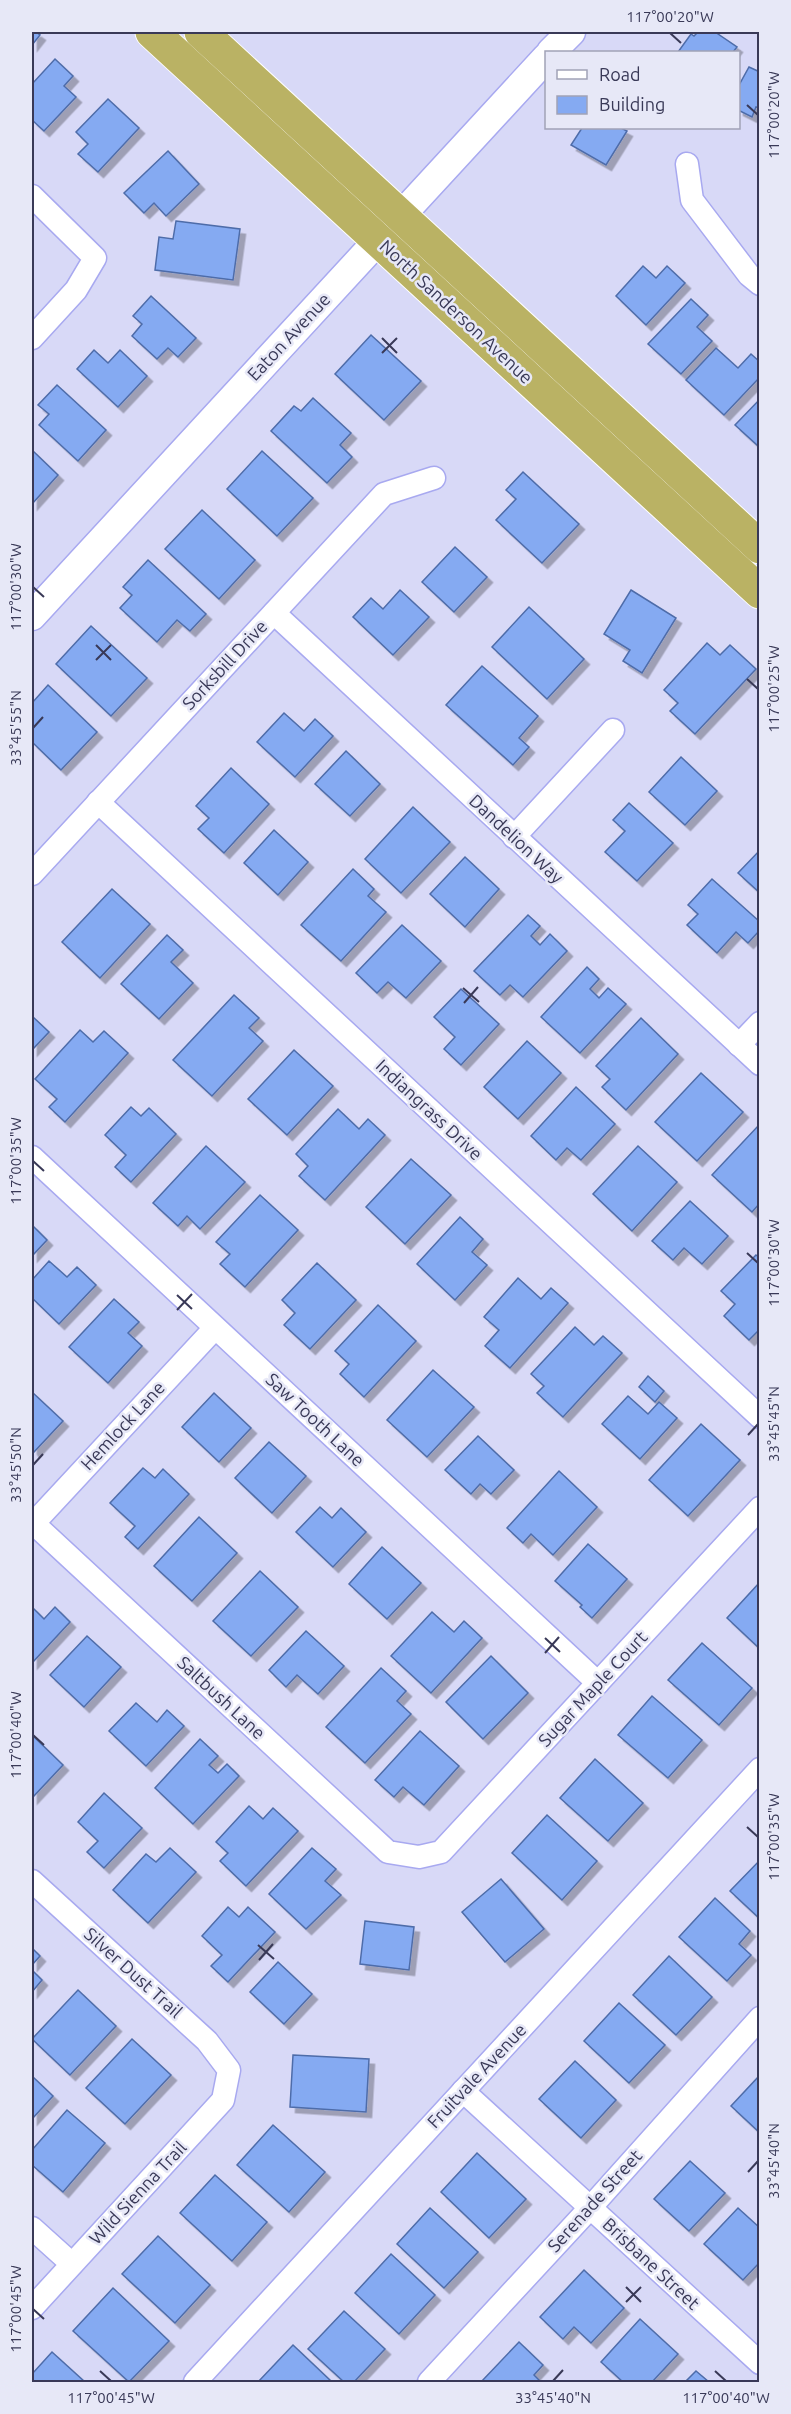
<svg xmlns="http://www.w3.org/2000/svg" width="791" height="2414" viewBox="0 0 791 2414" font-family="Ubuntu,sans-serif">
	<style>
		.building { fill: #85aaf2; stroke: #4e6ca9; stroke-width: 1.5; filter: url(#shadow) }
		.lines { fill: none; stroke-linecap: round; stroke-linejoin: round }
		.minor-casing { stroke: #a8a9f0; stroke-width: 25 }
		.tertiary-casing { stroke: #a8a9f0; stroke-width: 31 }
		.trunk-casing { stroke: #fff; stroke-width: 35 }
		.minor { stroke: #fff; stroke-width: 22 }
		.tertiary { stroke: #fff; stroke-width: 28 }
		.trunk { stroke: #bab264; stroke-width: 33 }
		.ticks { fill: none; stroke: #393957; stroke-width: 2 }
		.labels { text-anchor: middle; stroke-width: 5; stroke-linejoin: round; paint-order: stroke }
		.street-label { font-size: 18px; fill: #393957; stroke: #e7e8f7 }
		.neatline { fill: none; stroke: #393957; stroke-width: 2 }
		.ticks-label { font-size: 15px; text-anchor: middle; fill: #393957 }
	</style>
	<defs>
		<filter id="shadow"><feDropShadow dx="5.5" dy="5.5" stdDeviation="0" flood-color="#0004"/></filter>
	</defs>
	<rect width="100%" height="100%" fill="#d8d9f7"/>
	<g class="building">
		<path d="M32 32H36L40 35 32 45Z"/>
		<path d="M698 32H715L737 47 733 52H678L691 34 694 36Z"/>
		<path d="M55 59 73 76 64 86 76 97 44 131 32 120V84Z"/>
		<path d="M749 67 760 72V108L756 107 752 117 738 110V87Z"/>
		<path d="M108 99 139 128 98 172 78 154 88 144 76 132Z"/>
		<path d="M582 128H621L627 131 606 165 571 145Z"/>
		<path d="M168 151 199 184 166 216 154 203 144 213 124 193Z"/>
		<path d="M176 221 240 229 233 280 155 270 159 237 173 239Z"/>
		<path d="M643 266 656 278 667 266 685 283 646 325 616 296Z"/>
		<path d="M151 296 196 338 178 357 168 348 157 359 132 336 142 324 133 316Z"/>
		<path d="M691 299 708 315 697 327 712 341 681 374 648 344Z"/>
		<path d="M371 335 421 381 384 420 335 374Z"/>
		<path d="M716 348 738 368 751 354 760 362V377L724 415 686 380Z"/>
		<path d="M94 350 108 363 120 350 147 376 118 407 77 369Z"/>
		<path d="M57 385 106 430 78 461 39 425 49 414 38 405Z"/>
		<path d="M313 398 351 433 340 445 352 457 327 483 271 431 294 406 301 411Z"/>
		<path d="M760 399V443L757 445 735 425Z"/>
		<path d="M32 450 58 475 32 504Z"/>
		<path d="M262 451 313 498 277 536 227 489Z"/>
		<path d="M523 472 579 524 542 563 496 520 516 499 506 490Z"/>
		<path d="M202 510 255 560 219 599 165 549Z"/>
		<path d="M455 547 487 577 454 612 422 582Z"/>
		<path d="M148 560 206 614 190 631 177 620 157 642 120 608 132 595 123 587Z"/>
		<path d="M400 590 429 617 393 655 353 617 371 598 383 609Z"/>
		<path d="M631 590 676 618 642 673 623 661 630 650 604 634Z"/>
		<path d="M529 607 584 659 547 699 492 647Z"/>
		<path d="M91 626 147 678 111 716 56 664Z"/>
		<path d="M707 643 720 655 730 645 756 669 695 734 670 711 678 703 664 690Z"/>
		<path d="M482 666 538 716 519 738 529 747 513 765 446 705Z"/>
		<path d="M48 685 97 732 61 770 32 742V703Z"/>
		<path d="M284 713 304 731 315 719 333 736 295 777 257 742Z"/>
		<path d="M346 751 380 784 350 816 315 784Z"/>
		<path d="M681 757 717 791 685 825 649 792Z"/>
		<path d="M231 768 269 804 224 853 198 829 209 818 196 806Z"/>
		<path d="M629 803 673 843 637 881 605 852 625 831 613 820Z"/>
		<path d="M413 807 450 842 401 893 365 859Z"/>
		<path d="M274 830 308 862 278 895 244 863Z"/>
		<path d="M760 850V893L738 873Z"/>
		<path d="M465 857 499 889 465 927 430 894Z"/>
		<path d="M353 869 374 889 368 896 386 912 341 961 301 925Z"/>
		<path d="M712 879 760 922V930L748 943 736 932 717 953 687 925 698 914 688 905Z"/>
		<path d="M112 889 150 924 100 978 62 942Z"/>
		<path d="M528 915 540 926 531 936 540 945 550 934 567 951 523 997 510 985 500 995 474 971Z"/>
		<path d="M402 925 441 961 406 998 388 982 377 993 356 973Z"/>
		<path d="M167 935 183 950 171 962 193 983 159 1019 121 984Z"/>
		<path d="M587 967 599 979 590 989 599 998 608 988 626 1004 580 1053 541 1017Z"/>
		<path d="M461 989 499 1024 461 1065 444 1049 455 1037 434 1017Z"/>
		<path d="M234 995 259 1018 249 1028 263 1041 212 1096 173 1060Z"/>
		<path d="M32 1016 49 1032 32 1050Z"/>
		<path d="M641 1018 678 1054 626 1110 602 1087 610 1079 596 1066Z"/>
		<path d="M80 1030 93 1042 104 1031 128 1053 65 1122 49 1107 57 1099 35 1079Z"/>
		<path d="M527 1041 561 1073 518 1119 484 1087Z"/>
		<path d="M294 1050 333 1086 287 1135 248 1099Z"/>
		<path d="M701 1073 743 1112 697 1161 655 1122Z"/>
		<path d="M576 1087 615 1124 581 1160 567 1148 556 1160 531 1136Z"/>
		<path d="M131 1107 141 1116 149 1108 176 1134 131 1182 115 1167 126 1155 105 1135Z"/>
		<path d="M338 1109 359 1129 368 1119 385 1135 325 1200 299 1176 308 1166 296 1154Z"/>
		<path d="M758 1126 760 1203 752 1212 712 1175Z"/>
		<path d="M206 1146 245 1182 200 1229 187 1216 178 1226 153 1203Z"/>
		<path d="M638 1146 677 1182 632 1231 593 1194Z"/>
		<path d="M411 1159 451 1195 405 1244 366 1207Z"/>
		<path d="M260 1195 298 1230 245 1287 220 1264 230 1254 216 1242Z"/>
		<path d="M690 1201 728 1236 702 1264 684 1248 673 1260 652 1241Z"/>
		<path d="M460 1217 483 1239 472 1252 487 1265 455 1300 417 1264Z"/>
		<path d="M32 1225 47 1240 32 1256Z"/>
		<path d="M756 1255 760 1258V1329L749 1340 724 1316 735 1304 721 1291Z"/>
		<path d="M49 1261 67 1277 77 1267 96 1285 59 1324 32 1298V1280Z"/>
		<path d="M317 1263 356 1300 310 1349 284 1325 295 1313 282 1300Z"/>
		<path d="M518 1278 541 1299 551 1288 568 1303 510 1368 485 1346 499 1330 484 1317Z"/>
		<path d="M114 1299 139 1322 128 1333 142 1346 108 1383 69 1347Z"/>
		<path d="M378 1305 416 1341 364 1397 340 1374 349 1364 335 1351Z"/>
		<path d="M575 1327 594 1345 603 1336 622 1353 563 1417 537 1393 544 1386 531 1374Z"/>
		<path d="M433 1370 474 1407 427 1457 387 1420Z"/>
		<path d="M648 1376 664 1391 655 1402 639 1387Z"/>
		<path d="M32 1392 63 1421 34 1452 32 1449Z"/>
		<path d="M214 1393 251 1428 219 1462 182 1427Z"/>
		<path d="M628 1396 648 1414 659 1402 677 1418 640 1459 602 1424Z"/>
		<path d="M701 1424 740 1460 688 1516 649 1480Z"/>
		<path d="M478 1436 514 1470 491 1494 480 1484 471 1494 445 1470Z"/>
		<path d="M269 1442 306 1476 272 1513 235 1478Z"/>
		<path d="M143 1468 155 1478 163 1469 189 1494 138 1549 125 1537 135 1526 110 1503Z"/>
		<path d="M559 1471 597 1507 553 1555 531 1534 523 1543 507 1528Z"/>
		<path d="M320 1507 332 1518 341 1508 366 1532 333 1567 296 1532Z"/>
		<path d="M199 1517 237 1553 192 1601 154 1566Z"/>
		<path d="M588 1544 627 1579 592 1618 580 1607 582 1605 555 1581Z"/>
		<path d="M382 1547 421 1583 387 1619 349 1584Z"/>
		<path d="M260 1571 298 1607 251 1656 213 1621Z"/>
		<path d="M760 1582V1649L727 1618Z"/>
		<path d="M32 1607 44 1619 55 1607 70 1622 32 1663Z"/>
		<path d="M432 1612 454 1632 464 1621 482 1638 431 1693 391 1656Z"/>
		<path d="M306 1631 344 1666 318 1694 297 1675 286 1687 269 1670Z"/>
		<path d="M87 1636 121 1667 84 1707 50 1675Z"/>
		<path d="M702 1643 752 1688 719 1725 668 1680Z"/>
		<path d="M491 1656 528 1693 483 1739 446 1702Z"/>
		<path d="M381 1668 406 1691 397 1701 411 1714 365 1763 326 1727Z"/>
		<path d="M652 1696 702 1740 668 1778 618 1735Z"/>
		<path d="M136 1703 157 1722 167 1710 184 1726 146 1766 109 1731Z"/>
		<path d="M420 1731 459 1766 424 1805 403 1787 394 1797 375 1780Z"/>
		<path d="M32 1735 63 1765 32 1798Z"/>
		<path d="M200 1739 218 1756 209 1765 218 1773 227 1764 239 1776 193 1824 155 1788Z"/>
		<path d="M595 1759 643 1803 608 1841 560 1798Z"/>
		<path d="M104 1793 142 1828 104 1868 87 1852 98 1841 78 1822Z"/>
		<path d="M249 1806 263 1819 273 1808 298 1831 246 1886 220 1861 228 1853 216 1842Z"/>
		<path d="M547 1815 597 1861 562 1900 512 1853Z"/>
		<path d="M170 1848 196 1872 148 1923 113 1890 146 1854 156 1862Z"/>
		<path d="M312 1848 336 1869 325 1881 341 1895 306 1929 269 1894Z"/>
		<path d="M760 1860V1919L730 1891Z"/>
		<path d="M501 1879 544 1929 505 1962 462 1912Z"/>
		<path d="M715 1898 750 1931 739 1944 751 1955 727 1981 679 1937Z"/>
		<path d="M228 1907 239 1917 248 1907 275 1932 228 1982 211 1966 222 1955 202 1936Z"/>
		<path d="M365 1921 414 1927 409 1970 360 1964Z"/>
		<path d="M32 1948 40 1956 32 1965Z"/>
		<path d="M669 1956 712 1997 676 2035 633 1995Z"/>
		<path d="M278 1962 312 1994 284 2024 250 1992Z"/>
		<path d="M32 1970 42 1980 32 1992Z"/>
		<path d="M78 1990 116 2026 70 2075 32 2039Z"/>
		<path d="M619 2003 665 2045 629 2083 584 2041Z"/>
		<path d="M132 2039 171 2075 125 2124 86 2088Z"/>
		<path d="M293 2055 369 2059 366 2112 290 2107Z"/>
		<path d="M575 2061 616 2100 581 2138 539 2099Z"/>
		<path d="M760 2075V2133L731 2106Z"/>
		<path d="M32 2076 53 2096 32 2119Z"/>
		<path d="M67 2110 105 2143 63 2192 32 2165V2150Z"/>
		<path d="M273 2125 325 2172 289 2212 237 2165Z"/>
		<path d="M477 2153 526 2199 489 2238 441 2192Z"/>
		<path d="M690 2161 725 2193 689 2231 654 2199Z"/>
		<path d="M215 2175 267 2222 232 2261 180 2213Z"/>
		<path d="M430 2208 478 2252 444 2288 397 2244Z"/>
		<path d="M738 2208 760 2228V2262L743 2280 704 2244Z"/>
		<path d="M158 2236 210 2285 175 2323 122 2274Z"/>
		<path d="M391 2254 435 2295 399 2334 355 2293Z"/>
		<path d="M584 2270 624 2308 591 2343 574 2327 563 2339 540 2317Z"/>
		<path d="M113 2288 169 2341 129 2382 73 2331Z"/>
		<path d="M344 2311 385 2349 354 2382H344L308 2349Z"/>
		<path d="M640 2319 678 2354 652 2382H623L601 2362Z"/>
		<path d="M519 2342 543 2365 534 2375 541 2382H481Z"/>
		<path d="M293 2345 332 2382H258Z"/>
		<path d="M52 2352 85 2382H32V2374Z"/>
		<path d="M696 2371 709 2382H685Z"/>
	</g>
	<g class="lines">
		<defs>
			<g id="minor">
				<path d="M687 164 692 200 749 275 760 284"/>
				<path d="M32 196 95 258 76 290 32 338"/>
				<path d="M274 613 760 1064"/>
				<path d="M98 802 760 1417"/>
				<path d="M514 837 613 730"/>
				<path d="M32 874 384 494 434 478"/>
				<path d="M739 1045 760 1023"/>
				<path d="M32 1157 598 1683"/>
				<path d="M32 1522 388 1852 419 1857 441 1852 760 1508"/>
				<path d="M32 1525 215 1328"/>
				<path d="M32 1881 207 2041 229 2070 223 2100 32 2308"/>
				<path d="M463 2091 760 2363"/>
				<path d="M32 2228 72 2264"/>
				<path d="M195 2382 760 1769"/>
				<path d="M429 2382 590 2208 760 2018"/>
			</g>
			<g id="tertiary">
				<path d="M551 52 571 32"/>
				<path d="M32 616 546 58"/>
			</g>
			<g id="trunk">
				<path d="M152 32 760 592"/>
				<path d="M201 32 760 547"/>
			</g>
		</defs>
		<use href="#minor" class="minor-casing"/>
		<use href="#tertiary" class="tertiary-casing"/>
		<use href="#trunk" class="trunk-casing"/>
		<use href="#minor" class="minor"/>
		<use href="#tertiary" class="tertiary"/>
		<use href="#trunk" class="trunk"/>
	</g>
	<path class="ticks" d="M670 33 681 43M747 105 758 115M382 338 397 353M382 353 397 338M33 587 44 597M96 645 111 660M96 660 111 645M747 679 758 689M33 728 43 717M463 988 479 1002M464 1003 478 987M33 1161 44 1171M747 1253 758 1263M177 1295 192 1309M177 1310 192 1294M748 1435 758 1424M33 1465 43 1454M545 1638 560 1652M545 1653 559 1637M33 1735 44 1745M747 1827 758 1837M258 1945 274 1959M259 1960 273 1944M748 2172 758 2161M626 2287 641 2302M626 2302 641 2287M33 2309 44 2319M100 2371 111 2381M715 2371 726 2381M553 2381 563 2370"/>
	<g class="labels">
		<g class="street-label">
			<text transform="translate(456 312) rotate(43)" y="6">North Sanderson Avenue</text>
			<text transform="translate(289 337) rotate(-47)" y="6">Eaton Avenue</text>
			<text transform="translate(225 665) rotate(-47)" y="6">Sorksbill Drive</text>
			<text transform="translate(516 839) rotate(43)" y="6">Dandelion Way</text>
			<text transform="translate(429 1110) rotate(43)" y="6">Indiangrass Drive</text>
			<text transform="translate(315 1420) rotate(43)" y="6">Saw Tooth Lane</text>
			<text transform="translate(123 1426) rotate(-47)" y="6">Hemlock Lane</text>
			<text transform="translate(593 1689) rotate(-47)" y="6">Sugar Maple Court</text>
			<text transform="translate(221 1698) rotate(43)" y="6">Saltbush Lane</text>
			<text transform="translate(133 1973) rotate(42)" y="6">Silver Dust Trail</text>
			<text transform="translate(477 2076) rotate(-47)" y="6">Fruitvale Avenue</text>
			<text transform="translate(138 2193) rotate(-47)" y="6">Wild Sienna Trail</text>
			<text transform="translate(595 2201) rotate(-48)" y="6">Serenade Street</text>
			<text transform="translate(651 2264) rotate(43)" y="6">Brisbane Street</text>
		</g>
	</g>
	<rect width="791" height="2414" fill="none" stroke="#e7e8f7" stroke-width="66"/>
	<rect x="545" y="51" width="195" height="78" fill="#e7e8f7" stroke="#a1a2b7" stroke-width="1.5"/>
	<rect x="557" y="70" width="30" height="9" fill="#ffffff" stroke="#a1a2b7" stroke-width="1.5"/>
	<text x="599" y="81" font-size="18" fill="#393957">Road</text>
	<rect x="557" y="96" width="30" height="18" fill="#85aaf2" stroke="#a1a2b7" stroke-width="1.5"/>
	<text x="599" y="111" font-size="18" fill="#393957">Building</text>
	<rect x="33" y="33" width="725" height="2348" class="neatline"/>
	<g class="ticks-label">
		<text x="670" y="22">117°00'20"W</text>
		<text transform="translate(774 115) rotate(-90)" y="5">117°00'20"W</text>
		<text transform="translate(16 587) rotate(-90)" y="5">117°00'30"W</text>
		<text transform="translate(774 689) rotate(-90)" y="5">117°00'25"W</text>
		<text transform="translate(16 728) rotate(-90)" y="5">33°45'55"N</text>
		<text transform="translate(16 1161) rotate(-90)" y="5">117°00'35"W</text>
		<text transform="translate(774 1263) rotate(-90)" y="5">117°00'30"W</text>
		<text transform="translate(774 1424) rotate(-90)" y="5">33°45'45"N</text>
		<text transform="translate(16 1465) rotate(-90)" y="5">33°45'50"N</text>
		<text transform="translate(16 1735) rotate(-90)" y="5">117°00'40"W</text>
		<text transform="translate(774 1837) rotate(-90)" y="5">117°00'35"W</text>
		<text transform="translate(774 2161) rotate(-90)" y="5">33°45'40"N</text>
		<text transform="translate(16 2309) rotate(-90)" y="5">117°00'45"W</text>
		<text x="111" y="2403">117°00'45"W</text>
		<text x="553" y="2403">33°45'40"N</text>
		<text x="726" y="2403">117°00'40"W</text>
	</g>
</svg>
